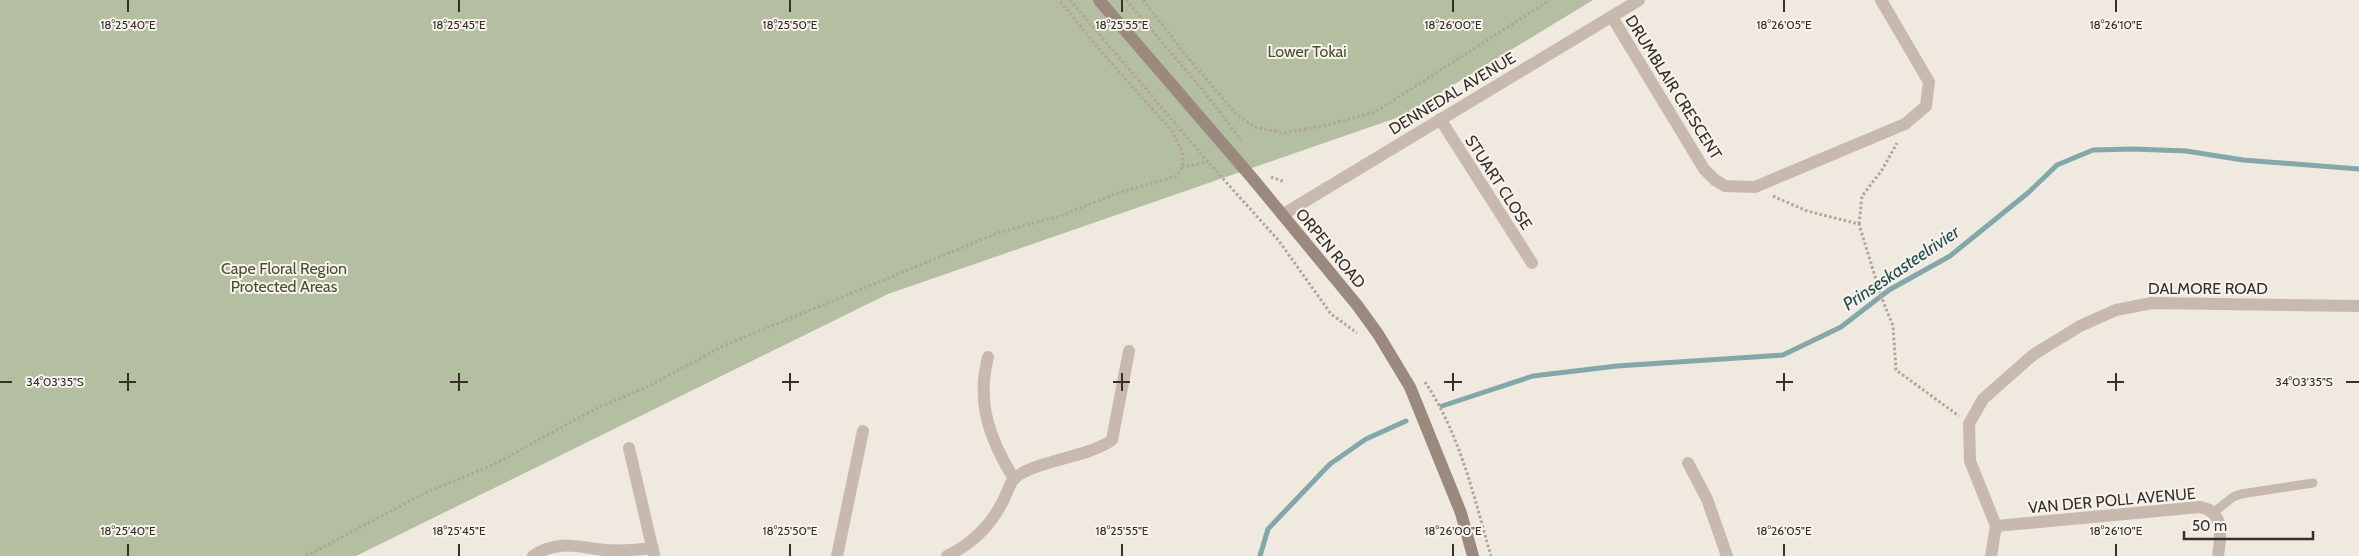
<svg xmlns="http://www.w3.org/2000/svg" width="2359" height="556" viewBox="0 0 2359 556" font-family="Cabin,sans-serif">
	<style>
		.green { fill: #b4bea1 }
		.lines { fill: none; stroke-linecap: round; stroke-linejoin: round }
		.stream { stroke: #82a8aa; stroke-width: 5 }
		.path { stroke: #b3a497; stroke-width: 3; stroke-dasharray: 2.5 2.5; stroke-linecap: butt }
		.lane { stroke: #c7b9ad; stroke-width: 9 }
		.street { stroke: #c7b9ad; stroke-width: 12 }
		.secondary { stroke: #9b897e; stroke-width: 12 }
		.ticks { fill: none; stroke: #362f2b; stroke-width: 2 }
		.labels { text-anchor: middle; stroke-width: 4; stroke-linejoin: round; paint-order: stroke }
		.park-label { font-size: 16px; fill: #455231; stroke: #f8f3ec }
		.street-label { font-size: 16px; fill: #362f2b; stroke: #f8f3ec }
		.water-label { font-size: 18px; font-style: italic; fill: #245054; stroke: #f8f3ec }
		.ticks-label { font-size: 12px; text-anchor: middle; fill: #362f2b; stroke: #f8f3ec; stroke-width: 4; stroke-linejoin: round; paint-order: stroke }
	</style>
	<rect width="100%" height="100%" fill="#f0e9e0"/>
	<path class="green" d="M0 0H1593L1402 116 888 294 356 556H0Z"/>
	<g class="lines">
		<g class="stream">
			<path d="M1442 406 1533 376 1617 366 1783 355 1841 327 1889 290 1950 256 2029 192 2057 165 2093 150 2133 149 2186 151 2243 160 2359 169"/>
			<path d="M1260 556 1268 529 1330 464 1366 439 1406 421"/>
		</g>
		<g class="path">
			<path d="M1070 0 1208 162 1279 241 1331 314 1357 333"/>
			<path d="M1126 0 1205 93 1241 140"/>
			<path d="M1143 0 1185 54 1237 115 1255 127 1284 133 1327 125 1375 112 1550 0"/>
			<path d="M1182 167 1208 162"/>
			<path d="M1271 177 1285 182"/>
			<path d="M1773 196 1807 211 1859 224 1881 296 1893 326 1896 370 1959 416"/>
			<path d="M1312 217 1329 247"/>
			<path d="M1859 224 1862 196 1882 170 1897 143"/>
			<path d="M1425 382C1460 434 1474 497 1491 556"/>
			<path d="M306 556 427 492 493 465 595 409 649 386 723 346 1000 232 1060 216 1118 193 1177 176 1182 167 1183 153 1172 131 1104 55 1059 0"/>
		</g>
		<path class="lane" d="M2214 512 2233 497 2241 494 2313 483"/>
		<g class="street">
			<path d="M1612 17 1704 169 1715 180 1725 186 1755 187 1905 124 1926 106 1929 82 1881 0"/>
			<path d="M1440 119 1532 263"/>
			<path d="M1282 215 1639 0"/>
			<path d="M988 357C976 403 990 440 1014 479"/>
			<path d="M629 448 654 555"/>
			<path d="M1688 463 1707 499 1727 556"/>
			<path d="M1996 526 2200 507C2225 512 2221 535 2218 556"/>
			<path d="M533 556C557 539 578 547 605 550 621 551 637 550 653 548"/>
			<path d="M837 556 863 431"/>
			<path d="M947 556C972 544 991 525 1003 501 1007 494 1009 485 1013 480 1028 462 1087 458 1112 440L1129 351"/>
			<path d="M1991 556 1996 526 1970 461 1969 424 1983 399 2033 355 2080 326 2116 310 2152 303 2359 306"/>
		</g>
		<path class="secondary" d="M1099 0 1253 179 1357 305 1378 334 1410 387 1461 513 1473 556"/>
	</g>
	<path class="ticks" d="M128 0V12M459 0V12M790 0V12M1122 0V12M1453 0V12M1784 0V12M2116 0V12M128 373V391M459 373V391M790 373V391M1122 373V391M1453 373V391M1784 373V391M2116 373V391M0 382H12M119 382H136M450 382H468M782 382H799M1113 382H1130M1444 382H1462M1776 382H1793M2107 382H2124M2346 382H2359M128 544V556M459 544V556M790 544V556M1122 544V556M1453 544V556M1784 544V556M2116 544V556"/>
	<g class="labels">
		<g class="park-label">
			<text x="1307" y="57">Lower Tokai</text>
			<text x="284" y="274">Cape Floral Region<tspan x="284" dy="18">Protected Areas</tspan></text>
		</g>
		<g class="street-label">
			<text transform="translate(1674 87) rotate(58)" y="6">DRUMBLAIR CRESCENT</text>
			<text transform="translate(1452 93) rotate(-31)" y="6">DENNEDAL AVENUE</text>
			<text transform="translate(1499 182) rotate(57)" y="6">STUART CLOSE</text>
			<text transform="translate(1331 248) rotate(50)" y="6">ORPEN ROAD</text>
			<text x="2208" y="294">DALMORE ROAD</text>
			<text transform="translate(2112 500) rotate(-5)" y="6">VAN DER POLL AVENUE</text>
		</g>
		<g class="water-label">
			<text transform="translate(1901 268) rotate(-34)" y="6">Prinseskasteelrivier</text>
		</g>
	</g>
	<g class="ticks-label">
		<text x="128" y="29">18°25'40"E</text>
		<text x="459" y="29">18°25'45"E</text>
		<text x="790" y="29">18°25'50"E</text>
		<text x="1122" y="29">18°25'55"E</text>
		<text x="1453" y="29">18°26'00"E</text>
		<text x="1784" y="29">18°26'05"E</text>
		<text x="2116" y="29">18°26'10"E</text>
		<text x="55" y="386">34°03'35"S</text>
		<text x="2304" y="386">34°03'35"S</text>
		<text x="128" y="535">18°25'40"E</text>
		<text x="459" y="535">18°25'45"E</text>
		<text x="790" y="535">18°25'50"E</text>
		<text x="1122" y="535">18°25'55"E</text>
		<text x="1453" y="535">18°26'00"E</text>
		<text x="1784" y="535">18°26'05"E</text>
		<text x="2116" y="535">18°26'10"E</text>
	</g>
	<path d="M2184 531v8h129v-8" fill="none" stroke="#362f2b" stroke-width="2.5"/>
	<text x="2192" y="531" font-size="15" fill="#362f2b" stroke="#f8f3ec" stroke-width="4" paint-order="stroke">50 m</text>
</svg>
